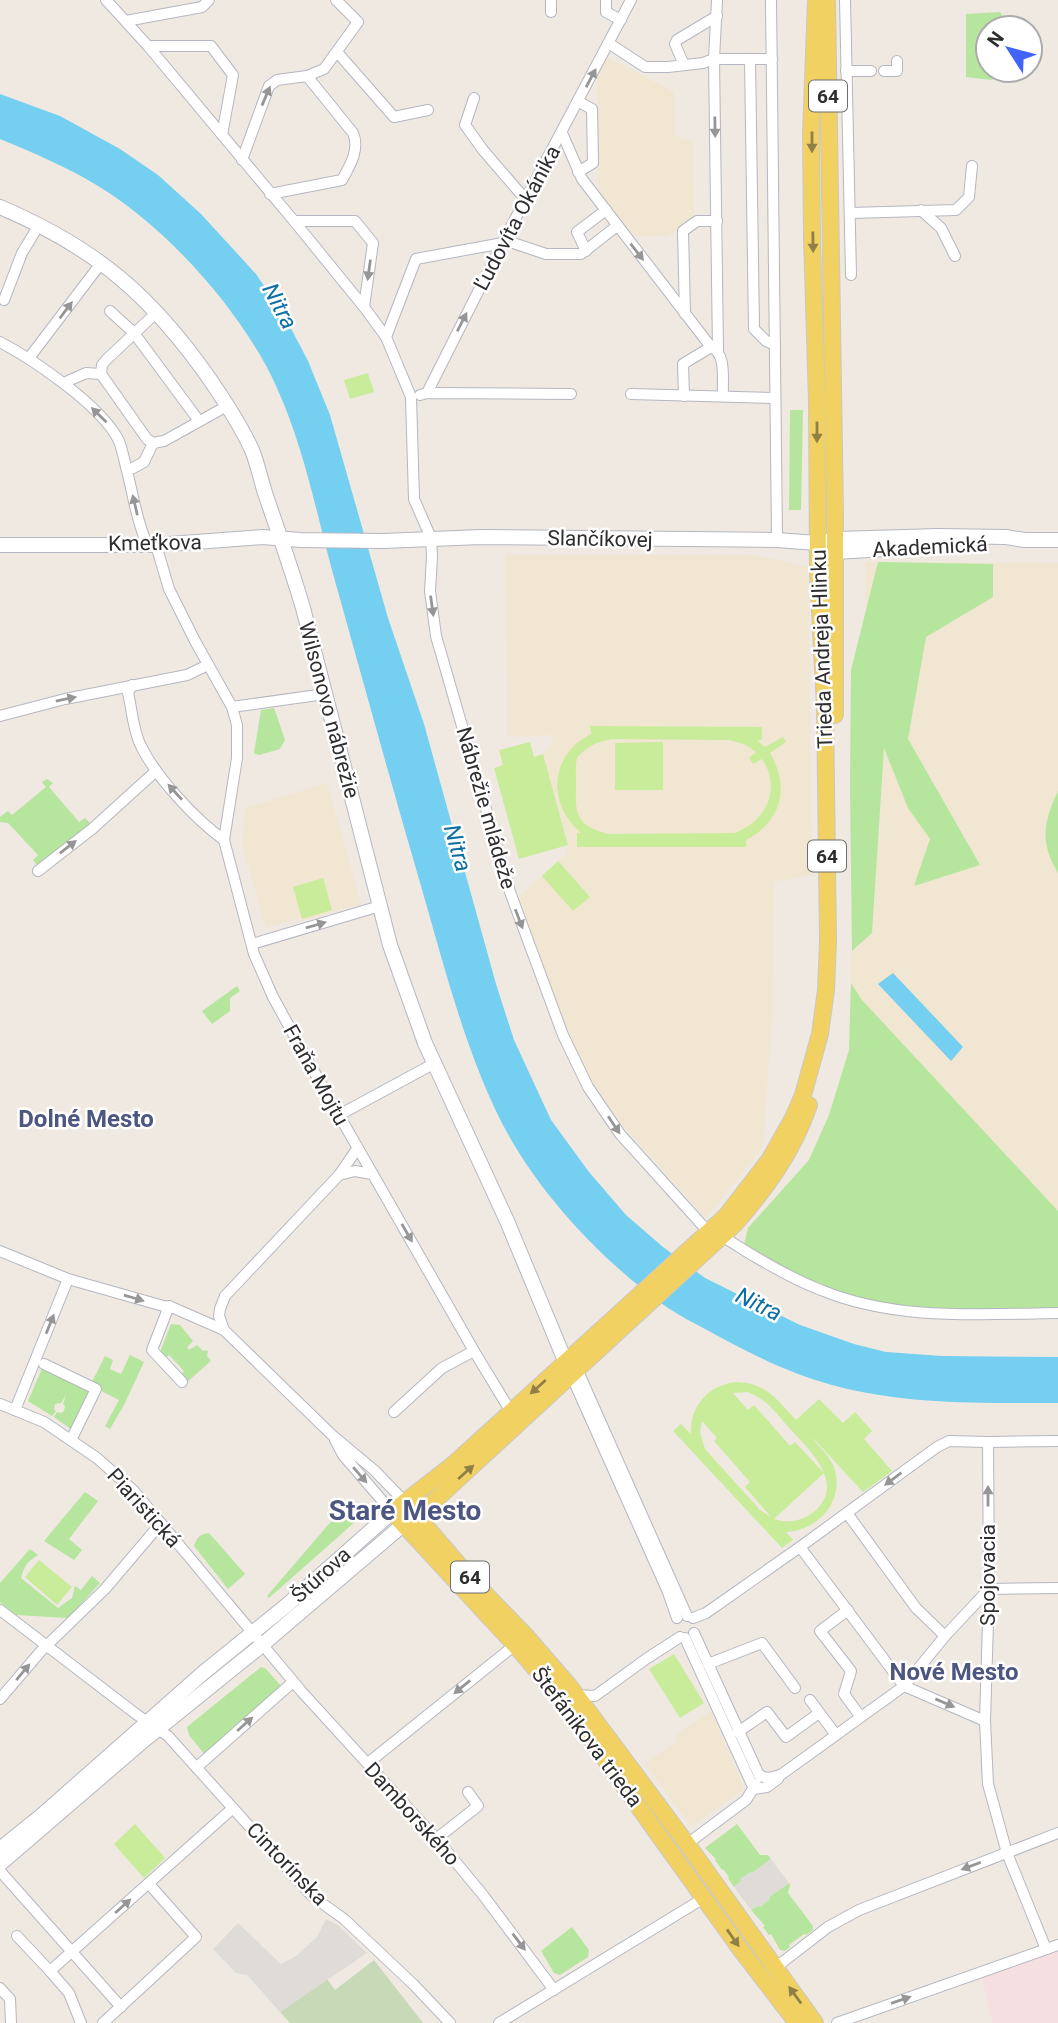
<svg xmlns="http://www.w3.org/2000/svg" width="1058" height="2023" viewBox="0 0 1058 2023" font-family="Roboto,sans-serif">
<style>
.education{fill:#f0e6d1}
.medical{fill:#f5dfe0}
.green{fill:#b6e59e}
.cemetery{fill:#c8d9b8}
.pitch{fill:#c9ec9a;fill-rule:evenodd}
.plaza{fill:#dfdcd8}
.water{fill:#75cff0}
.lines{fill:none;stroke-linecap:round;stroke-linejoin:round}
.street-casing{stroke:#b4b7c1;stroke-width:12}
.secondary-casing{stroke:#b4b7c1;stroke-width:16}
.primary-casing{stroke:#c9c9c9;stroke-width:18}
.street{stroke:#fff;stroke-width:10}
.secondary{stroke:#fff;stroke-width:14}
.primary{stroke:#f2d163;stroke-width:16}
.oneway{fill:#969696}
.oneway2{fill:#908048}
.labels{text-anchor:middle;stroke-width:5;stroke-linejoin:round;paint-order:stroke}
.shield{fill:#fff;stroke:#6d6d6d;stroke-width:2}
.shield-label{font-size:19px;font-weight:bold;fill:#2e2e2e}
.street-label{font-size:21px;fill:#2e2e2e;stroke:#fff}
.water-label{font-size:23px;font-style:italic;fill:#0d6fa3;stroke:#fff}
.quarter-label{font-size:24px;font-weight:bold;fill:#4d5680;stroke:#fff}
.district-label{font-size:28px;font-weight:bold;fill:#4d5680;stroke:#fff}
</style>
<rect width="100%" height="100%" fill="#efe9e1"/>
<g class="education">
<path d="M606 57 674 92 675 136 693 142 694 221 667 236H630L599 197 597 73Z"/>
<path d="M505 555H754L808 567 812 875 774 882 772 1017 763 1147 706 1218 620 1122 593 1085 571 1038 516 900 567 853 568 845 543 754 550 748 553 741 552 735 507 737Z"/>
<path d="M865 562 1058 563V1309L748 1228 809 1160 829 1115 849 1050 851 953 872 933Z"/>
<path d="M327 783 361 904 302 921 301 918 266 928 242 844 246 808Z"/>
<path d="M711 1711 744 1789 692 1826 690 1825 645 1763 678 1741 676 1736 680 1732Z"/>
</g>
<path class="medical" d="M1058 1951V2023H993L982 1978Z"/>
<g class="green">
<path d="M1000 12 1008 25V28H988V70H999L998 76 991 80 966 77V14Z"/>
<path d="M790 410H803L801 510H789Z"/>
<path d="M878 562 993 564V597L926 637 908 739 980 865 914 886 930 839 908 808 884 748 872 933 852 951 850 786 851 670Z"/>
<path d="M274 708 285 740 280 749 259 755 254 753 261 710Z"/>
<path d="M47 779 53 783 49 787 79 822 85 818 90 823 41 865H37L33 860 38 855 8 823 0 822V817L8 811 12 815 46 787 42 782Z"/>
<path d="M1058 791V873C1040 843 1043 822 1058 791Z"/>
<path d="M851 983 862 1000 1058 1211V1307L1056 1309C991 1310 926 1314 862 1299 820 1290 781 1267 744 1245L748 1228 809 1160 829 1115 849 1050Z"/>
<path d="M237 986 240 991 230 998V1011L212 1024 202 1011Z"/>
<path d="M171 1324 180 1325 193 1341 187 1347 189 1350 197 1345 203 1351 205 1350 208 1351 207 1356 211 1361 186 1383 180 1376 184 1371 169 1355 165 1358 160 1352Z"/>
<path d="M130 1355 144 1362 125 1403 110 1429 105 1426 119 1400 97 1389 75 1432 54 1417 57 1412 61 1413 64 1411 65 1406 63 1404 66 1395 61 1403 55 1404 54 1409 56 1411 52 1416 28 1401 44 1364 90 1386 105 1356 113 1360 110 1369 121 1374Z"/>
<path d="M85 1492 98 1501 69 1539 82 1550 74 1560 44 1541Z"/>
<path d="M345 1509 356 1521 269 1598 267 1596 328 1525Z"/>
<path d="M209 1533 245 1574 228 1589 194 1546C197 1538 199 1534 209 1533Z"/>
<path d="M30 1549 38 1555C28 1561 24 1566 21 1578L58 1608 72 1598 75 1586 81 1590 92 1576 100 1583 68 1618 16 1615 0 1602V1583Z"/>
<path d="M261 1667 265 1668 282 1687 205 1755 189 1735 187 1727Z"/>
<path d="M737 1824 760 1855H768L771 1859 734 1887 728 1878 729 1877 723 1869 722 1870 715 1860 716 1859 705 1848Z"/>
<path d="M789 1883 790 1885 788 1893 813 1926V1930L806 1935 804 1934 789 1945 790 1947 785 1951 780 1950 771 1934 769 1935 763 1927 765 1926 751 1910 759 1905 760 1907 770 1899 769 1897Z"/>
<path d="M572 1927 589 1950 588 1957 560 1975 554 1973 541 1951Z"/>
</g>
<path class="cemetery" d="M374 1960 423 2023H290L280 2012 327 1979 335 1990Z"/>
<g class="pitch">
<path d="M368 373 374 392 350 399 344 380Z"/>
<path d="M590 726 762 727V740H757L765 747 783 737 786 742 770 753C790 787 782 821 746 840V847H577V833H581C547 804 549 755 591 734ZM613 739 730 740 746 745 756 752 749 758 753 764 762 759C782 788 766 823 734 833L609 834C577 826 575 816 576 786 576 776 575 767 577 758 587 746 598 741 613 739Z"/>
<path d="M530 742 534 757 543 754 568 845 519 859 494 768 503 765 499 750Z"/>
<path d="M663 742V790H615V743Z"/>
<path d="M558 861 590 897 573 911 542 876Z"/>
<path d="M323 878 332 910 302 919 293 887Z"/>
<path d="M734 1382C766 1382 776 1399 796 1420L819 1399 843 1423 855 1412 872 1431 864 1439 892 1471 863 1492 811 1436C818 1446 829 1455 834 1467 845 1501 819 1530 786 1532L793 1540 782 1548 673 1431 681 1424 691 1434C690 1406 707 1387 734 1382ZM748 1392C766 1399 777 1414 789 1428 810 1450 849 1486 811 1514 799 1522 787 1523 774 1519L824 1473 795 1442 790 1446 754 1405 748 1410 733 1393ZM702 1421 717 1438 714 1441 750 1482 745 1487 771 1517 760 1510 705 1449 700 1432Z"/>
<path d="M39 1560 72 1587 57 1605 25 1577Z"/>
<path d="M674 1654 704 1703 680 1718 649 1669Z"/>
<path d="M135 1824 165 1858 144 1878 114 1844Z"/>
</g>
<g class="plaza">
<path d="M771 1859 789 1883 769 1897 770 1899 760 1907 758 1905 751 1910 734 1887 741 1881 740 1879 750 1872 752 1873Z"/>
<path d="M326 1919 339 1926 367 1953 280 2012 247 1975 236 1973 213 1949 238 1923 281 1964 296 1956 317 1937Z"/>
</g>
<g class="water">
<path d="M0 94 60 116 120 149 158 175 201 214 256 274 285 317 308 361 330 415 388 618 424 724 496 984 514 1040 551 1120 589 1172 626 1215 663 1247 705 1278 800 1325 854 1344 886 1352 942 1356 1058 1357V1403C982 1403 905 1405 832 1385 787 1373 747 1352 707 1330 694 1323 680 1316 668 1308 599 1259 532 1187 496 1111 462 1039 443 962 421 886 392 787 365 688 337 588 318 522 306 452 277 388 244 314 168 228 98 186 67 167 34 153 0 139Z"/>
<path d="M893 973 963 1047 951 1061 878 984Z"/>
</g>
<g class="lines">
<g class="street-casing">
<g id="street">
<path d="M106 0 148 46 294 221 364 307 386 337 411 397 414 499 431 538 432 557 430 591 436 636 510 892 563 1035 588 1087 620 1134 703 1226 711 1231"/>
<path d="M551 0V12"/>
<path d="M606 0V12L621 20"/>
<path d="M717 0 714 59 718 351"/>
<path d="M771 0 777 540"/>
<path d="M845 0 851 275"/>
<path d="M126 21 202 7 209 0"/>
<path d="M610 44 645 67H668L703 63 714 59H772"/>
<path d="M148 46H211L233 75 222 135"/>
<path d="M337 52 394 117 428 110"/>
<path d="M750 59 754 329 766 341 775 345"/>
<path d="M684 65 675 44 677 40 717 16"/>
<path d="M846 71H871"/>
<path d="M884 71H897V61"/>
<path d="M307 76 324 69 358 22 336 0"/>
<path d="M474 98 465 125 483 150 526 200"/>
<path d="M562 133 582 179 711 347"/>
<path d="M242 160 269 86 277 80 307 76 353 133C360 149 350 166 342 180L270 194"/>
<path d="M578 172 593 163 592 109 579 102"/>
<path d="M921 210 941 228 955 256"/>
<path d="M850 213 956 210 969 197 972 166"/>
<path d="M294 221H355L373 243 364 307"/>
<path d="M504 240 546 254H581L617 226"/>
<path d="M586 251 577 232 606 210"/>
<path d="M4 300 22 253 39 225"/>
<path d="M110 311 134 333 199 421"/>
<path d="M157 312 107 359 102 365 101 374 147 439 153 443 164 441 227 406"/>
<path d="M685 314 683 231 697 221H717"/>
<path d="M386 337 416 259 503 243"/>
<path d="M0 342C34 360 102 406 119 441 122 449 124 458 126 467 133 493 136 520 147 544"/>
<path d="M29 358 102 262"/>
<path d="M68 381 86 373 101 374"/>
<path d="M427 393 504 240 631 0"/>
<path d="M631 394 775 398"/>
<path d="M420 395 427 393 571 394"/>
<path d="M684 396 683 364 711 347C727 354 722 380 723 396"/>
<path d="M133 468 144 462 153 443"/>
<path d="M156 545 169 589 195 641 232 707 237 725V758L224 840 254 954 273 997 308 1061 474 1351 511 1412"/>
<path d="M132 685 128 693C132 709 133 731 141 746 156 777 195 819 224 840"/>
<path d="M232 707 325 694"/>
<path d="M0 716 65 699 187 675 208 665"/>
<path d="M38 871 92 829 156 771"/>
<path d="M252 944 380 906"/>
<path d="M339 1115 435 1063"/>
<path d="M357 1149 339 1175 225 1296 220 1309 219 1316 224 1330 332 1435 374 1470 405 1502"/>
<path d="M339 1175 355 1171 372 1174"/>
<path d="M722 1237C733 1242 743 1250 754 1256 776 1269 797 1281 821 1290 896 1321 978 1314 1058 1313"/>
<path d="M0 1251 68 1279 167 1307 169 1306 224 1330"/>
<path d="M169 1306 152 1350 182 1382"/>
<path d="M44 1364 96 1389 71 1440"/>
<path d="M577 1369 687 1616"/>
<path d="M571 1375 668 1592 677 1618"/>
<path d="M0 1404 44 1422 97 1458 134 1491 302 1692 440 1843 483 1895 554 1990"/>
<path d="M15 1410 68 1279"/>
<path d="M394 1412 442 1368 474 1351"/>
<path d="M335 1440 343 1455 392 1512"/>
<path d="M988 1442 989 1589 985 1721 988 1784 1007 1853 1046 1949"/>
<path d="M847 1513 916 1608 945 1636"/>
<path d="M800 1547 904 1686 985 1721"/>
<path d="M989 1589 1058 1588"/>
<path d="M0 1610 136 1714 168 1736 312 1896 344 1919 413 1984 450 2023"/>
<path d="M848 1610 820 1631 851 1671 844 1694 860 1716"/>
<path d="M693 1618 706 1613 800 1547 937 1447 949 1441 988 1442 1058 1441"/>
<path d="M694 1633 759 1775"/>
<path d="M685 1638 754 1789 767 1787 778 1779"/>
<path d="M708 1664 762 1643 795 1688"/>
<path d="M577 1695 595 1696 646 1659 680 1637"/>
<path d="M0 1699 41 1651 105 1589 161 1523"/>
<path d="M810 1700 836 1735"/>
<path d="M738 1732 767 1712 786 1737 819 1713"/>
<path d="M368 1763 515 1645"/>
<path d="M197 1767 293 1682"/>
<path d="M759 1775C767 1780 774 1777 782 1774L904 1686 945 1636 989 1589"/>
<path d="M436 1839 478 1806 468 1792"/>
<path d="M687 1844 746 1800 756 1784"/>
<path d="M0 1871 121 2007"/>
<path d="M17 1936 50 1971 233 1808"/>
<path d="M775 1968 828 1927 859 1910 1058 1833"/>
<path d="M50 1971 69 1993 81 2023"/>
<path d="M0 1988 10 1999 11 2023"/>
<path d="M103 2023 196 1937 149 1884"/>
<path d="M499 2023 704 1898"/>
<path d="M837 2023 1058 1945"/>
</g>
</g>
<g class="secondary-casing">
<g id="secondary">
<path d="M0 207C96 248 152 296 211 381 226 403 241 426 252 450 258 465 261 481 266 496 279 534 292 570 303 608L390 945 425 1043 507 1221 566 1363"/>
<path d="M0 545H156L263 537 300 540 383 541 481 537 777 540 817 543 836 539 938 536 1006 537 1024 540H1058"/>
<path d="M825 546 836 552 950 545"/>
<path d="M0 1849 41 1816 203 1673 287 1605 392 1512"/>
<path d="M0 1864 143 1741 262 1645 404 1524"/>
</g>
</g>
<g class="primary-casing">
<g id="primary">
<path d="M827 0 835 514V715"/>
<path d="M409 1507 472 1580 526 1636 571 1688 687 1844 815 2023"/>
<path d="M404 1524 431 1504 736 1223C767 1187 794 1150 809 1105"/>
<path d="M797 2023 741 1950 615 1774 574 1714 515 1645 392 1512 456 1462 726 1216 770 1159 793 1118 803 1095 820 1034 826 990 828 941 825 706 818 574 817 401 812 239 811 133 816 0"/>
</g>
</g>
<use href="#street" class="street"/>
<use href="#secondary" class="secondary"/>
<use href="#primary" class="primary"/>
</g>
<defs><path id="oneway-solid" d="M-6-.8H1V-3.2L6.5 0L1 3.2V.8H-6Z" transform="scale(1.75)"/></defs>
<g class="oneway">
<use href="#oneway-solid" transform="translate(591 78) rotate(-62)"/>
<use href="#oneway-solid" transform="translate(266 96) rotate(-67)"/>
<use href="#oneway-solid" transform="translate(715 127) rotate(89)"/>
<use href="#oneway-solid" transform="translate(637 252) rotate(52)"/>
<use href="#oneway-solid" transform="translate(369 270) rotate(98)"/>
<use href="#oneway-solid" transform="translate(66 310) rotate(-53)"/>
<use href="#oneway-solid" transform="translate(462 322) rotate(-63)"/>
<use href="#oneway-solid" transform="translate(99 415) rotate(-136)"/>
<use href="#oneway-solid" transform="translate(135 505) rotate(-103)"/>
<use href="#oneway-solid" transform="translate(432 606) rotate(82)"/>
<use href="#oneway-solid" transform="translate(66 699) rotate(-12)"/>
<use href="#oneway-solid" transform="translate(175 792) rotate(-132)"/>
<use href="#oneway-solid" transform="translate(68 847) rotate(-38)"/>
<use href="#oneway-solid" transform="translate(519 919) rotate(69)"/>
<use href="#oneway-solid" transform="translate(316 925) rotate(-16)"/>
<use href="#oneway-solid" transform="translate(614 1125) rotate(56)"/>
<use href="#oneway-solid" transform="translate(407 1233) rotate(60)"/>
<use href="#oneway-solid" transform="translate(134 1298) rotate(16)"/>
<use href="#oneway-solid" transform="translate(50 1324) rotate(-68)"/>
<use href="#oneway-solid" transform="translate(360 1475) rotate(49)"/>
<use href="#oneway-solid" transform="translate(893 1479) rotate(143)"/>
<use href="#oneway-solid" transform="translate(988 1496) rotate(-90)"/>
<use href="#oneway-solid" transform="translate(23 1672) rotate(-50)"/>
<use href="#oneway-solid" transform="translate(462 1687) rotate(141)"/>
<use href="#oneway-solid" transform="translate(945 1703) rotate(23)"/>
<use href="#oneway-solid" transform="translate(245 1724) rotate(-42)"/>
<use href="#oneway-solid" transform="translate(971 1866) rotate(159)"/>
<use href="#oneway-solid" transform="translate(123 1906) rotate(-42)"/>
<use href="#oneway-solid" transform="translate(519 1942) rotate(53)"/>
<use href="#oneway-solid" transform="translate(901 2000) rotate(-19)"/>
</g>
<g class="oneway2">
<use href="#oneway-solid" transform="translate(812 142) rotate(90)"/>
<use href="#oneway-solid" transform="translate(813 242) rotate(89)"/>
<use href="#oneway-solid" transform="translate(817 432) rotate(90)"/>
<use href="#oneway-solid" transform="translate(538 1387) rotate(138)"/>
<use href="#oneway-solid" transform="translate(466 1472) rotate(-42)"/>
<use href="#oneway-solid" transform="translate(733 1938) rotate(55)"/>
<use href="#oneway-solid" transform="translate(795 1995) rotate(-126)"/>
</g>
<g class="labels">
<g class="shield">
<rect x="809" y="80.5" width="38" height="31" rx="5"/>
<rect x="808" y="840.5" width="38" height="31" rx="5"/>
<rect x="451" y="1561.5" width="38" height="31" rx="5"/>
</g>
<g class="shield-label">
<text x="828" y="103">64</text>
<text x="827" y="863">64</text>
<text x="470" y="1584">64</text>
</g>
<g class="street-label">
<text transform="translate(517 218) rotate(-62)" y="7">Ľudovíta Okánika</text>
<text transform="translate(600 539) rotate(1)" y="7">Slančíkovej</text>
<text transform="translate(155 543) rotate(-1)" y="7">Kmeťkova</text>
<text transform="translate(930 547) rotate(-3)" y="7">Akademická</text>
<text transform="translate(822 649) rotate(-92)" y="7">Trieda Andreja Hlinku</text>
<text transform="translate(329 710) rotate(75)" y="7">Wilsonovo nábrežie</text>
<text transform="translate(486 808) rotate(74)" y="7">Nábrežie mládeže</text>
<text transform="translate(316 1075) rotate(61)" y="7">Fraňa Mojtu</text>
<text transform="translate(144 1508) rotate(48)" y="7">Piaristická</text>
<text transform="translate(321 1575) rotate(-42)" y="7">Štúrova</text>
<text transform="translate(988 1575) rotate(-90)" y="7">Spojovacia</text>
<text transform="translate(587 1737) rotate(53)" y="7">Štefánikova trieda</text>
<text transform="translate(412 1814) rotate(48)" y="7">Damborského</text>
<text transform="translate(287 1864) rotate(46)" y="7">Cintorínska</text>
</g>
<g class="water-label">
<text transform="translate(280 306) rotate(62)" y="8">Nitra</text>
<text transform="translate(458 848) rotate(74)" y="8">Nitra</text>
<text transform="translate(759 1304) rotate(26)" y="8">Nitra</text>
</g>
<g class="quarter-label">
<text x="86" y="1127">Dolné Mesto</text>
<text x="954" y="1680">Nové Mesto</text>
</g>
<g class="district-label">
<text x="405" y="1520">Staré Mesto</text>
</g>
</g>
<g transform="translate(1009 49) rotate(306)"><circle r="33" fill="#ffffff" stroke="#ababab" stroke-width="2"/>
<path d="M0-5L12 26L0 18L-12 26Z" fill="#4264fb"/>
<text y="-10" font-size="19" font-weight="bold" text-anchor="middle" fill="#2e2e2e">N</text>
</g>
</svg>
